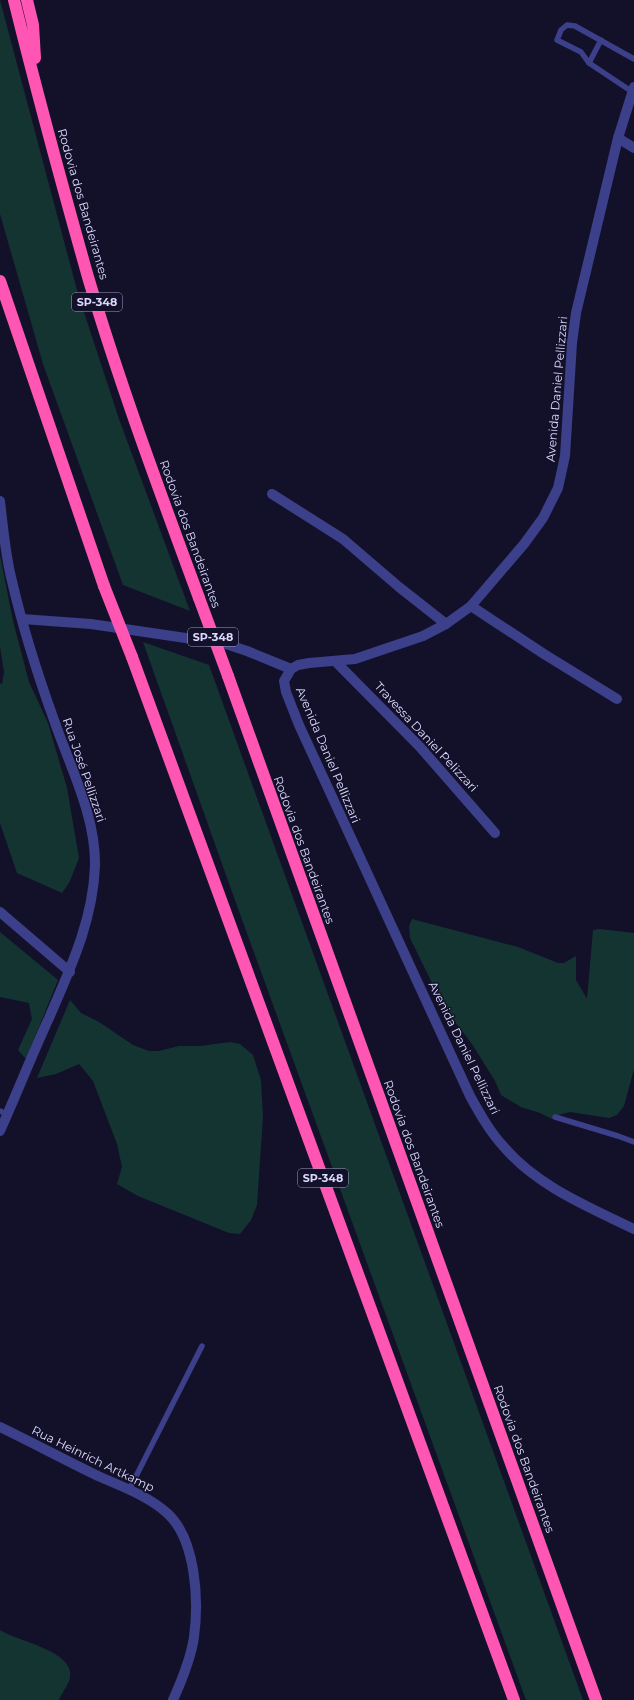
<svg xmlns="http://www.w3.org/2000/svg" width="634" height="1700" viewBox="0 0 634 1700" font-family="Montserrat,sans-serif">
<style>
.green{fill:#143431}
.lines{fill:none;stroke-linecap:round;stroke-linejoin:round}
.service{stroke:#3c3f89;stroke-width:5.5}
.minor{stroke:#3c3f89;stroke-width:10}
.tertiary{stroke:#3c3f89;stroke-width:10}
.motorway{stroke:#fe56b2;stroke-width:12}
.motorway-bridge{stroke:#fe56b2;stroke-width:12}
.labels{text-anchor:middle;stroke-width:3;stroke-linejoin:round;paint-order:stroke}
.shield{fill:#13112a;stroke:#a09ebf;stroke-width:1}
.shield-label{font-size:11px;font-weight:bold;fill:#dcdaff}
.street-label{font-size:12px;fill:#dcdaff;stroke:#13112a}
</style>
<rect width="100%" height="100%" fill="#13112a"/>
<g class="green">
<path d="M0 0 78 294 119 419 190 611 123 585 43 364 0 214Z"/>
<path d="M0 555 13 621 29 682 48 723 67 788 79 858 69 883 62 893 17 873 0 823V683L2 684 4 672 0 647Z"/>
<path d="M143 642 209 665 583 1700H526L236 903Z"/>
<path d="M412 919 518 947 558 963H564L576 956V980L587 999 593 930 600 929 634 933V1069L624 1106 617 1115 609 1118 570 1112 555 1116 552 1119 540 1113 521 1107 501 1095 495 1081 472 1044 436 997 434 987 410 938 409 926Z"/>
<path d="M0 932 58 980 26 1059 18 1050 32 1019 29 1003 0 997Z"/>
<path d="M70 1000 81 1013 99 1022 133 1045 149 1051H159L179 1046H200L230 1042 240 1044 253 1055 261 1080 263 1117 257 1205 251 1220 240 1234 229 1233 138 1196 117 1184 122 1167 117 1144 93 1081 79 1064 56 1074 37 1078Z"/>
<path d="M0 1630C16 1641 76 1651 70 1678 68 1685 62 1693 59 1700H0Z"/>
</g>
<g class="lines">
<g class="service">
<path d="M589 63 601 40"/>
<path d="M634 93 589 63 581 52 557 40 561 30 567 25 575 26 634 59"/>
<path d="M0 1111 7 1114"/>
<path d="M555 1117 618 1136 634 1142"/>
<path d="M129 1490 202 1346"/>
</g>
<g class="minor">
<path d="M618 138 634 148"/>
<path d="M272 494 343 539 399 587 446 624"/>
<path d="M0 501C3 526 5 552 11 577 22 625 37 673 54 720 70 767 96 816 95 866 93 921 70 969 49 1018 32 1055 17 1093 0 1131"/>
<path d="M471 606 544 654 617 699"/>
<path d="M22 619 91 624 226 644 247 651 291 669"/>
<path d="M335 661 420 747 495 833"/>
<path d="M0 912 70 972"/>
<path d="M0 1427C33 1443 65 1460 98 1476 121 1486 148 1496 167 1513 196 1539 199 1600 194 1637 191 1658 182 1680 173 1700"/>
</g>
<path class="tertiary" d="M634 87 618 138 576 313 572 343 565 456 558 488 543 518 524 544 471 606 446 624 423 636 355 659 309 663 298 665 291 669 284 681 286 692 299 725 470 1096C480 1114 490 1132 504 1147 537 1186 589 1207 634 1229"/>
<g class="motorway">
<path d="M14 0C37 93 62 185 88 277 120 385 160 492 199 598"/>
<path d="M27 0 33 25 35 58"/>
<path d="M0 281 104 586"/>
<path d="M132 657 514 1700"/>
<path d="M228 676 596 1700"/>
</g>
<g class="motorway-bridge">
<path d="M104 586 132 657"/>
<path d="M199 598 228 676"/>
</g>
</g>
<g class="labels">
<g class="shield">
<rect x="72" y="293" width="50" height="18" rx="3"/>
<rect x="188" y="628" width="50" height="18" rx="3"/>
<rect x="298" y="1169" width="50" height="18" rx="3"/>
</g>
<g class="shield-label">
<text x="97" y="306">SP-348</text>
<text x="213" y="641">SP-348</text>
<text x="323" y="1182">SP-348</text>
</g>
<g class="street-label">
<text transform="translate(83 204) rotate(74)" y="4">Rodovia dos Bandeirantes</text>
<text transform="translate(557 389) rotate(-85)" y="4">Avenida Daniel Pellizzari</text>
<text transform="translate(190 534) rotate(70)" y="4">Rodovia dos Bandeirantes</text>
<text transform="translate(426 737) rotate(47)" y="4">Travessa Daniel Pelizzari</text>
<text transform="translate(328 755) rotate(67)" y="4">Avenida Daniel Pellizzari</text>
<text transform="translate(84 770) rotate(71)" y="4">Rua José Pellizzari</text>
<text transform="translate(304 850) rotate(70)" y="4">Rodovia dos Bandeirantes</text>
<text transform="translate(464 1048) rotate(64)" y="4">Avenida Daniel Pellizzari</text>
<text transform="translate(414 1154) rotate(70)" y="4">Rodovia dos Bandeirantes</text>
<text transform="translate(93 1459) rotate(26)" y="4">Rua Heinrich Artkamp</text>
<text transform="translate(524 1459) rotate(70)" y="4">Rodovia dos Bandeirantes</text>
</g>
</g>
</svg>
